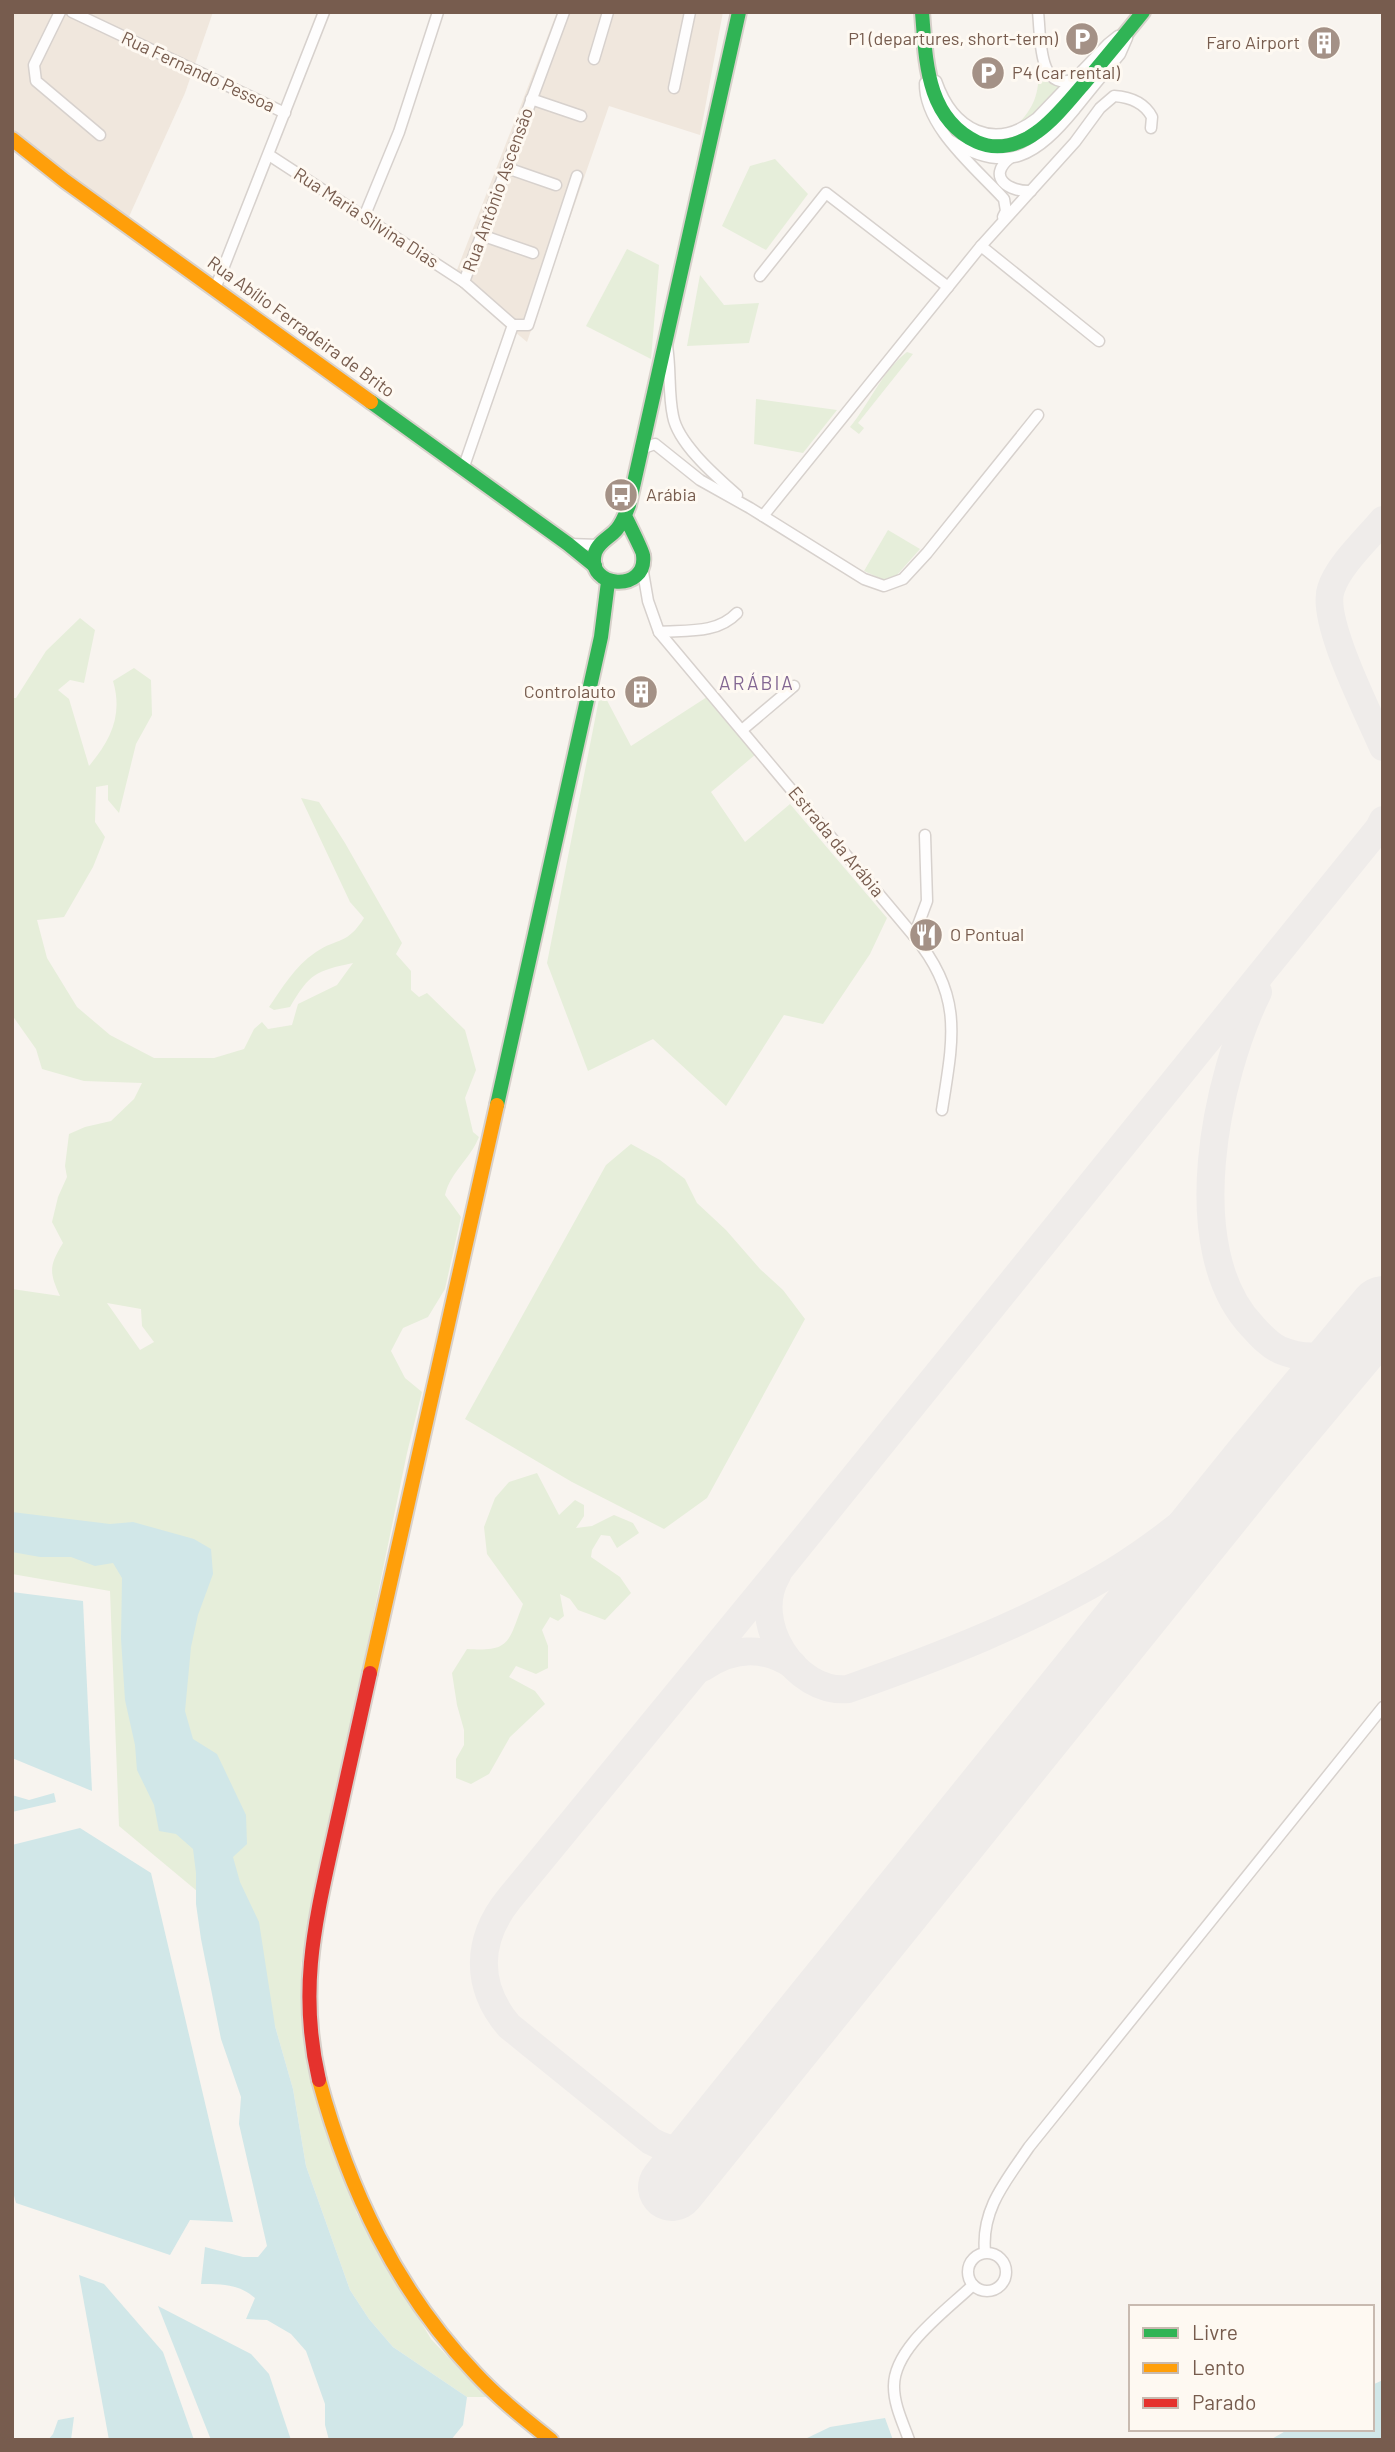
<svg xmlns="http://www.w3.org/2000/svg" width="1395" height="2452" viewBox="0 0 1395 2452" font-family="Barlow,sans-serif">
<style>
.residential{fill:#f0e7dd}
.green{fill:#e6eeda;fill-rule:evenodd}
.water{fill:#d1e7e8}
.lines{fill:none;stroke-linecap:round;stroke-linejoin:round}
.taxiway{stroke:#efecea;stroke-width:28}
.runway{stroke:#efecea;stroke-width:68}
.street-casing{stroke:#d7d1cd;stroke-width:13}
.fast-casing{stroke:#d8d1cb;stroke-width:18}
.slow-casing{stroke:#d8d1cb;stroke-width:18}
.jam-casing{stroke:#d8d1cb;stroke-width:18}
.street{stroke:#fefdfd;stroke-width:10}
.fast{stroke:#30b455;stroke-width:14}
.slow{stroke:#ff9f0a;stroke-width:14}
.jam{stroke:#e5322d;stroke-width:14}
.labels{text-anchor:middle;stroke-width:6;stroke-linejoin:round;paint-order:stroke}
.poi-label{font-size:18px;fill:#775c4e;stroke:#fef9f2;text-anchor:end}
.street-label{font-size:18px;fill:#775c4e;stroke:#fef9f2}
.neighbourhood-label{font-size:19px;letter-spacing:2px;fill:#826692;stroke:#fef9f2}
</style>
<rect width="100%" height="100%" fill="#f8f4ef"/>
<g class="residential">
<path d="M12 12H213L185 93 127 221 12 132Z"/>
<path d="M557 12H723L700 135 609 106 527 342 453 280Z"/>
</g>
<g class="green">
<path d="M1038 70 1044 80 1059 87 1030 117 1017 125C1033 109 1040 93 1038 70Z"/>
<path d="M775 159 808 194 766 250 722 226 750 166Z"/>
<path d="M627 249 659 265 651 359 586 326Z"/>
<path d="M700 275 724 305 759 303 749 343 687 346Z"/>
<path d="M907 352 913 354 858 423 864 428 859 434 850 427C870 403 882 371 907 352Z"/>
<path d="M756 399 837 410 803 453 754 444Z"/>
<path d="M888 530 920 549 896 576 884 580 864 571Z"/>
<path d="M80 618 95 630 84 683 70 680 58 690 69 699 89 766C111 740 123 715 113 681L134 668 151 680 152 715 136 744 119 813 108 800V785L96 787 95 822 105 837 93 867 64 917 37 920 47 958 77 1007 110 1035 154 1058H214L244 1049 254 1029 262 1022 268 1029 292 1025 298 1004 337 985 353 963C316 971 310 973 290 1007L274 1010 269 1007C283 987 294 967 316 952 339 937 347 945 364 918L350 902 301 798 319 802 345 843 402 943 396 954 411 971V990L419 997 427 993 465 1030 476 1070 465 1098 473 1132 479 1137C469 1161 451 1171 445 1195L461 1217 445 1289 428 1317 403 1328 391 1351 405 1378 422 1392 407 1453 301 1965 308 2068 357 2214 431 2339 486 2397H467L393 2347 369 2319 350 2290 306 2166 293 2089 275 2026 203 1896 119 1826 110 1591 12 1574V1289L60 1296C49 1272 49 1266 63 1243L52 1222 58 1197 67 1177 65 1166 69 1134 85 1127 111 1121 134 1099 142 1083 84 1081 42 1069 36 1049 12 1015V698H16L46 651ZM107 1303 141 1309 142 1326 154 1342 140 1350Z"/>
<path d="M601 689 631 746 707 697 756 754 711 792 745 842 790 804 887 918 870 954 823 1024 784 1015 726 1106 653 1039 588 1071 547 963Z"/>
<path d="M631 1144 660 1160 685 1179 697 1203 726 1230 760 1269 783 1290 805 1319 707 1498 664 1529 572 1482 465 1419 606 1165Z"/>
<path d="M537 1473 559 1515 575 1500 584 1505V1516L576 1528 592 1526 614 1515 633 1523 639 1533 617 1548 610 1536 601 1535 592 1550 591 1557 620 1577 631 1593 605 1620 578 1610 570 1599 560 1594 564 1616 558 1621 550 1617 542 1630 548 1646V1668L536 1674 516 1666 509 1677 535 1691 545 1704 510 1737 489 1774 471 1784 456 1778V1759L464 1745V1730L457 1705 452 1673 467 1649C511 1652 508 1642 523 1604L487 1554 484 1527 495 1498 509 1482Z"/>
</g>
<g class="water">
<path d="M12 1512 110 1524 133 1522 194 1539 211 1549 213 1574 198 1615 191 1647 185 1711 193 1739 217 1754 246 1815 247 1844 233 1857 240 1882 259 1922 275 2026 293 2089 306 2166 350 2290 369 2319 393 2347 467 2397 463 2425 451 2440H329L325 2425V2404L306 2351 291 2334 267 2320 246 2319 255 2298C239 2284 222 2284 201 2284L205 2247 243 2257H258L267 2246 239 2124 241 2097 221 2039 201 1939 196 1904V1873L193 1849 176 1834 159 1831 154 1805 137 1770 135 1745 125 1700 121 1639 122 1578 113 1563 95 1566 71 1557H40L12 1552Z"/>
<path d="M12 1592 83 1601 92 1791 12 1758Z"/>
<path d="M54 1793 56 1802 12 1812V1795L29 1800Z"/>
<path d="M80 1828 151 1873 233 2222 190 2220 170 2255 16 2203 12 2188V1845Z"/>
<path d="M79 2275 104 2284 163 2352 194 2440H109Z"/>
<path d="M158 2306 251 2354 269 2374 291 2440H211Z"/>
<path d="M1383 2380V2440H1270L1289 2429H1372V2385Z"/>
<path d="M74 2417 71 2440H48L53 2434 58 2420Z"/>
<path d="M885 2418 893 2440H803L830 2427Z"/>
</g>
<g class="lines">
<g class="taxiway">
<path d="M1383 520C1367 539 1338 566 1331 589 1320 620 1369 714 1383 747"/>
<path d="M1258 992C1216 1077 1179 1249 1252 1326 1260 1335 1269 1345 1280 1350 1309 1362 1335 1358 1359 1339"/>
<path d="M777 1575C749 1622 795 1694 848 1689 939 1657 1030 1622 1113 1572 1165 1540 1211 1500 1257 1461"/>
<path d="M702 1668C731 1648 763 1645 793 1665"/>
<path d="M710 2140C690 2155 671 2152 651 2141L509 2026C475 1986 476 1940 509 1899L784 1564 1379 828 1383 820"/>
</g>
<path class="runway" d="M672 2187 1257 1461 1383 1310"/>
<g class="street-casing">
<g id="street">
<path d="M60 12 34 65 36 81 100 135"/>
<path d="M72 12 285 113"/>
<path d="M1038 12C1041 36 1037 96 1077 78"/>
<path d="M594 59 608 12"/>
<path d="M936 81C953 130 994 152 1037 118L1108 44 1118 36"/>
<path d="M925 83C924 127 977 169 1004 199L1006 211 1003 217"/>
<path d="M674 88 690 12"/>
<path d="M531 99 581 116"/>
<path d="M951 141C1008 176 1037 155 1075 109 1090 90 1105 72 1120 54L1127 38"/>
<path d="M269 155 464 282"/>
<path d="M1010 158C986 177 1009 192 1031 191"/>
<path d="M507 168 556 185"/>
<path d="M364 217 399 132 438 12"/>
<path d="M481 235 533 253"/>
<path d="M981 246 1075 142 1100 108 1114 96C1130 97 1144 102 1152 117L1151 128"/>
<path d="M760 276 826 193 948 287"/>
<path d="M215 289 324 12"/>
<path d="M513 325H528L577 176"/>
<path d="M667 346C671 370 668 393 673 416 678 444 717 477 737 495"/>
<path d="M641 449 655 444 700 480 750 508 864 579 884 586 903 579 927 553 1038 415"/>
<path d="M463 469 513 325 464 282 564 12"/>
<path d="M763 516 981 246 1099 341"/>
<path d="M568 544 599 545"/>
<path d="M642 566 648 601 659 632 914 936C964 996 953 1039 942 1110"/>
<path d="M659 632C687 630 717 634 737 613"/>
<path d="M742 730 794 686"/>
<path d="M914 936 927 901 925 835"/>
<path d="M985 2252C981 2209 1006 2181 1029 2147L1383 1707"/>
<circle cx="987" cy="2272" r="19"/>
<path d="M909 2440C903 2423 894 2405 894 2387 893 2348 947 2310 973 2285"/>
</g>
</g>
<g class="fast-casing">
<g id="fast">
<path d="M922 12C926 61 926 118 977 142 997 151 1020 145 1037 132 1054 120 1068 102 1082 86 1102 62 1123 37 1143 12"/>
<path d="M371 402 568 544 595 566"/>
<path d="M625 516C628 522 643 552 643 555 648 593 585 589 595 553 598 542 611 537 617 529 623 522 626 513 629 505L739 12"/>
<path d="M497 1105 601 637 608 582"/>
</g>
</g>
<g class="slow-casing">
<g id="slow">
<path d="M12 139 65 181 371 402"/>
<path d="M370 1673 497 1105"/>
<path d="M319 2080C349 2190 396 2290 475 2373 498 2398 525 2419 551 2440"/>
</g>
</g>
<g class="jam-casing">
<path id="jam" d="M319 2080C298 1990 315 1923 334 1836 346 1781 358 1727 370 1673"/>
</g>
<use href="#street" class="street"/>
<use href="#fast" class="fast"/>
<use href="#slow" class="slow"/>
<use href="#jam" class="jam"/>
</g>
<defs>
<g id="parking-disc" transform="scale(1.75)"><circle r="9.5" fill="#a49186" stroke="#fef9f2"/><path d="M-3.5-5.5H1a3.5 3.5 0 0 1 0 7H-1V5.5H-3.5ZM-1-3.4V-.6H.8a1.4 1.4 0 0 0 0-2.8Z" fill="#fff"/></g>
<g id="building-disc" transform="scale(1.75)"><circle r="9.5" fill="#a49186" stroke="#fef9f2"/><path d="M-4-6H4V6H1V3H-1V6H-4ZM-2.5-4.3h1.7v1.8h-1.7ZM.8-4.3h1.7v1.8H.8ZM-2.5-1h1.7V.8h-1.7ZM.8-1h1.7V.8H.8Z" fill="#fff"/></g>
<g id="bus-disc" transform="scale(1.75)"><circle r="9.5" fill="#a49186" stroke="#fef9f2"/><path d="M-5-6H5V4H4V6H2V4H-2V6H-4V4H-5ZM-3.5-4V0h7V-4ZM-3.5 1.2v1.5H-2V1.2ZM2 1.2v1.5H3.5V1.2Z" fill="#fff"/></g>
<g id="restaurant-disc" transform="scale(1.75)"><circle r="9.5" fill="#a49186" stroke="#fef9f2"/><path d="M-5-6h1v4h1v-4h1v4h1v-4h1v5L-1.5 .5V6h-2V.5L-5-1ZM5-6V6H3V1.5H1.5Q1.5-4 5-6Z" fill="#fff"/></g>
</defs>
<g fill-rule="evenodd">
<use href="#parking-disc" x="1082" y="39"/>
<use href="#building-disc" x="1324" y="43"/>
<use href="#parking-disc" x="988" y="73"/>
<use href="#bus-disc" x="621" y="495"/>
<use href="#building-disc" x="641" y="692"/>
<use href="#restaurant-disc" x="926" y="935"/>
</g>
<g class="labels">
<g class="poi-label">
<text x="1058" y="45">P1 (departures, short-term)</text>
<text x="1300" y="49">Faro Airport</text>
<text x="1012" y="79" text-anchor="start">P4 (car rental)</text>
<text x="646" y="501" text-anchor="start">Arábia</text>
<text x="616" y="698">Controlauto</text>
<text x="950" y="941" text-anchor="start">O Pontual</text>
</g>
<g class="street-label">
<text transform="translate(198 72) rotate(25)" y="6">Rua Fernando Pessoa</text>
<text transform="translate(498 190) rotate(-70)" y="6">Rua António Ascensão</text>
<text transform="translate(366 218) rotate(33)" y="6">Rua Maria Silvina Dias</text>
<text transform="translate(301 327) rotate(36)" y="6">Rua Abílio Ferradeira de Brito</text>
<text transform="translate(836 842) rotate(50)" y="6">Estrada da Arábia</text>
</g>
<g class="neighbourhood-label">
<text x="757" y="690">ARÁBIA</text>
</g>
</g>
<rect width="1395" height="2452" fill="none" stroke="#775c4e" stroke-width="28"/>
<rect x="1129" y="2305" width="245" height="126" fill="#fef9f2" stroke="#c8bab0" stroke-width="2"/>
<rect x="1143" y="2328" width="35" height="10" fill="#30b455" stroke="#c8bab0" stroke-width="2"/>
<text x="1192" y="2340" font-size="21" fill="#775c4e">Livre</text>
<rect x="1143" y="2363" width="35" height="10" fill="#ff9f0a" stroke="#c8bab0" stroke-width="2"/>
<text x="1192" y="2375" font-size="21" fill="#775c4e">Lento</text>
<rect x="1143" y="2398" width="35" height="10" fill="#e5322d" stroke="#c8bab0" stroke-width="2"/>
<text x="1192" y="2410" font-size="21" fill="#775c4e">Parado</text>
</svg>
